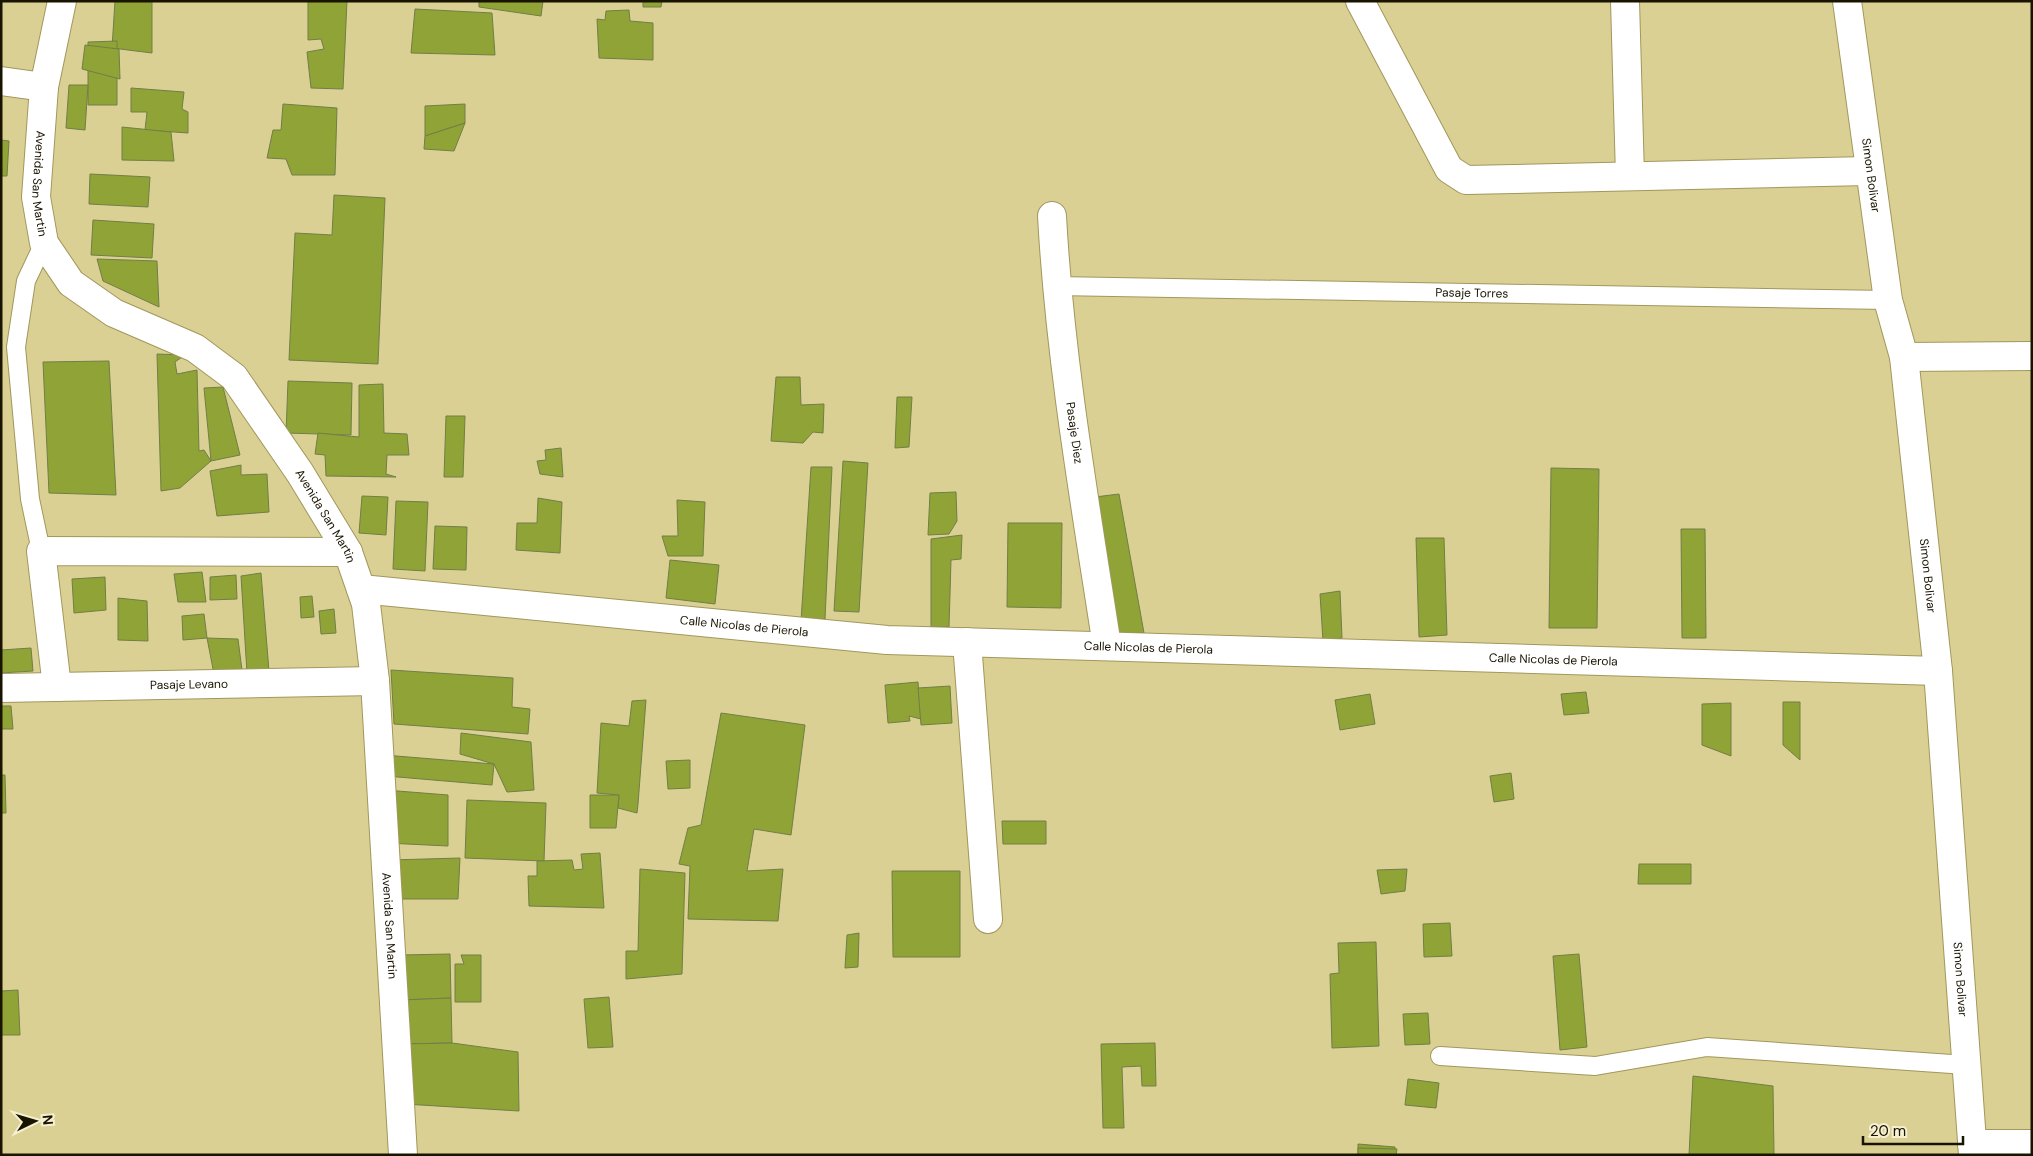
<svg xmlns="http://www.w3.org/2000/svg" width="2033" height="1156" viewBox="0 0 2033 1156" font-family="'DM Sans',sans-serif">
<style>
.building{fill:#8fa337;stroke:#727e47}
.lines{fill:none;stroke-linecap:round;stroke-linejoin:round}
.service-casing{stroke:#a2975c;stroke-width:20}
.minor-casing{stroke:#a2975c;stroke-width:30}
.tertiary-casing{stroke:#a2975c;stroke-width:30}
.service{stroke:#fff;stroke-width:18}
.minor{stroke:#fff;stroke-width:28}
.tertiary{stroke:#fff;stroke-width:28}
.labels{text-anchor:middle;stroke-width:5;stroke-linejoin:round;paint-order:stroke}
.street-label{font-size:12px;fill:#191400;stroke:#f5f0d2}
</style>
<rect width="100%" height="100%" fill="#dbd093"/>
<g class="building">
<path d="M115 1H152V53L112 48Z"/>
<path d="M308 1H347L343 89 311 88 307 52 324 49 321 39 308 40Z"/>
<path d="M479 1H543L541 16 479 7Z"/>
<path d="M643 1H662L661 7H643Z"/>
<path d="M415 9 492 13 495 55 411 53Z"/>
<path d="M629 10 630 21 653 23V60L599 58 597 19 605 20 606 11Z"/>
<path d="M117 41V105H88V42Z"/>
<path d="M85 45 119 49 120 79 82 69Z"/>
<path d="M69 85H88L85 130 66 128Z"/>
<path d="M131 88 184 92 182 109 188 112V133L145 130 147 112H131Z"/>
<path d="M283 104 337 108 335 175H292L286 159 267 158 273 130H281Z"/>
<path d="M465 104V123L425 136V106Z"/>
<path d="M465 123 454 151 424 149 425 136Z"/>
<path d="M122 127 171 132 174 161 122 160Z"/>
<path d="M1 140 9 141 7 176H1Z"/>
<path d="M90 174 150 177 148 207 89 204Z"/>
<path d="M334 195 385 198 378 364 289 360 295 233 332 235Z"/>
<path d="M93 220 154 224 152 258 91 255Z"/>
<path d="M97 259 157 261 159 307 103 281Z"/>
<path d="M157 354 185 355 175 362 177 374 197 370 199 451 204 450 211 461 180 488 161 491Z"/>
<path d="M109 361 116 495 49 493 43 362Z"/>
<path d="M776 377H800L801 405 824 404 823 433 813 432 803 443 771 441Z"/>
<path d="M288 381 352 383 351 435 286 433Z"/>
<path d="M383 384 384 433 407 434 409 455H387L386 474 396 477 326 476 325 455 315 454 318 433 359 437V385Z"/>
<path d="M223 387 240 455 211 461 204 388Z"/>
<path d="M897 397H912L909 447 895 448Z"/>
<path d="M446 416H465L463 477H444Z"/>
<path d="M561 448 563 477 540 474 537 461 546 460 545 450Z"/>
<path d="M843 461 868 463 859 612 834 611Z"/>
<path d="M241 465V475L267 474 269 512 217 516 210 471Z"/>
<path d="M811 467H832L825 619 801 621Z"/>
<path d="M1551 468 1599 469 1597 628H1549Z"/>
<path d="M956 492 957 521 949 534 928 535 930 493Z"/>
<path d="M1119 494 1144 633 1115 634 1087 498Z"/>
<path d="M362 496 388 497 386 535 359 533Z"/>
<path d="M538 498 562 502 560 553 516 550 517 523H537Z"/>
<path d="M677 500 705 502 703 556H668L662 536H678Z"/>
<path d="M396 501 428 502 425 571 393 569Z"/>
<path d="M1008 523H1062L1061 608 1007 607Z"/>
<path d="M435 526 467 527 466 570 433 569Z"/>
<path d="M1681 529H1705L1706 638H1682Z"/>
<path d="M962 535 961 559 951 560 949 627H931V539Z"/>
<path d="M1416 538H1444L1447 635 1419 637Z"/>
<path d="M670 560 719 565 715 604 666 598Z"/>
<path d="M202 572 206 602H178L174 574Z"/>
<path d="M261 573 269 671 247 673 241 576Z"/>
<path d="M236 575 237 599 210 600V577Z"/>
<path d="M105 577 106 610 74 613 72 579Z"/>
<path d="M1340 591 1342 638 1323 641 1320 594Z"/>
<path d="M312 596 314 617 301 618 300 597Z"/>
<path d="M118 598 147 601 148 641 118 640Z"/>
<path d="M334 609 336 633 321 634 319 611Z"/>
<path d="M204 614 207 638 183 640 182 616Z"/>
<path d="M207 638 238 639 242 670 214 674Z"/>
<path d="M31 648 33 671 1 673V650Z"/>
<path d="M391 670 513 678 512 707 530 709 528 734 394 724Z"/>
<path d="M918 682 921 719 909 716 910 721 888 723 885 685Z"/>
<path d="M950 686 952 723 921 725 918 688Z"/>
<path d="M1586 692 1589 713 1564 715 1561 694Z"/>
<path d="M1370 694 1375 724 1340 730 1335 700Z"/>
<path d="M646 700 638 804 637 813 618 808 619 795 597 793 601 723 629 726 632 701Z"/>
<path d="M1783 702H1800V760L1783 745Z"/>
<path d="M1731 703V756L1702 745V704Z"/>
<path d="M1 706H11L13 729H1Z"/>
<path d="M721 713 805 725 791 835 754 829 747 871 783 869 778 921 688 919 690 866 679 864 688 828 701 825Z"/>
<path d="M461 733 531 742 534 790 507 792 494 764 460 754Z"/>
<path d="M384 755 494 764 492 785 386 776Z"/>
<path d="M690 760V788L668 789 666 761Z"/>
<path d="M1511 773 1514 799 1494 802 1490 776Z"/>
<path d="M1 775H5L6 813H1Z"/>
<path d="M385 790 448 795V846L386 843Z"/>
<path d="M590 795H619L616 828H590Z"/>
<path d="M467 800 546 803 544 861 465 858Z"/>
<path d="M1002 821H1046V844H1003Z"/>
<path d="M600 853 604 908 529 906 528 876H537V861L572 860 574 870 583 869 581 854Z"/>
<path d="M460 858 458 899H391L390 860Z"/>
<path d="M1639 864H1691V884H1638Z"/>
<path d="M640 869 685 873 682 974 626 979V951H638Z"/>
<path d="M1407 869 1405 891 1381 894 1377 870Z"/>
<path d="M892 871H960V957H893Z"/>
<path d="M1450 923 1452 956 1424 957 1423 924Z"/>
<path d="M859 933 858 967 845 968 847 935Z"/>
<path d="M1376 942 1379 1046 1332 1048 1330 974 1339 973 1338 943Z"/>
<path d="M450 954 451 998 401 1000 400 955Z"/>
<path d="M1579 954 1587 1047 1560 1050 1553 956Z"/>
<path d="M461 955H481V1002H455V964H464Z"/>
<path d="M18 990 20 1035H1V991Z"/>
<path d="M609 997 613 1047 588 1048 584 999Z"/>
<path d="M451 998 452 1043 402 1044 401 1000Z"/>
<path d="M1428 1013 1430 1044 1405 1045 1403 1014Z"/>
<path d="M452 1043 518 1052 519 1111 404 1104 402 1044Z"/>
<path d="M1155 1043 1156 1086H1142L1141 1066 1122 1067 1124 1128H1103L1101 1044Z"/>
<path d="M1693 1076 1773 1086 1774 1155H1689Z"/>
<path d="M1408 1079 1439 1083 1436 1108 1405 1105Z"/>
<path d="M1358 1144 1395 1147V1155H1358Z"/>
<path d="M1358 1148 1397 1149 1396 1155H1358Z"/>
</g>
<g class="lines">
<g class="service-casing">
<g id="service">
<path id="s1" d="M1056 286 1888 300"/>
<path d="M41 551 30 499 16 347 26 281 44 243"/>
<path d="M1440 1056 1595 1066 1707 1047 1966 1065"/>
</g>
</g>
<g class="minor-casing">
<g id="minor">
<path d="M1360 1 1449 169 1466 180 1868 171"/>
<path d="M1625 1 1630 176"/>
<path id="s2" d="M1847 1 1888 300 1904 357 1938 671 1973 1155"/>
<path d="M1 81 44 87"/>
<path id="s3" d="M1052 216C1060 361 1085 503 1107 646"/>
<path d="M1904 357 2032 356"/>
<path id="s4" d="M361 589 887 640 1938 671"/>
<path d="M967 642 988 919"/>
<path d="M57 687 41 551 348 552"/>
<path id="s5" d="M1 688 375 681"/>
<path d="M1972 1144H2032"/>
</g>
</g>
<g class="tertiary-casing">
<g id="tertiary">
<path id="s6" d="M62 1 44 87 36 197 44 243 71 283 114 313 195 348 234 377 300 473 348 552 366 604 375 681 403 1155"/>
</g>
</g>
<use href="#service" class="service"/>
<use href="#minor" class="minor"/>
<use href="#tertiary" class="tertiary"/>
</g>
<g class="labels">
<g class="street-label">
<text dy="4" stroke="none"><textPath href="#s2" startOffset="176">Simon Bolivar</textPath></text>
<text dy="4" stroke="none"><textPath href="#s6" startOffset="185">Avenida San Martin</textPath></text>
<text dy="4" stroke="none"><textPath href="#s1" startOffset="416">Pasaje Torres</textPath></text>
<text dy="4" stroke="none"><textPath href="#s3" startOffset="218">Pasaje Diez</textPath></text>
<text dy="4" stroke="none"><textPath href="#s6" startOffset="649">Avenida San Martin</textPath></text>
<text dy="4" stroke="none"><textPath href="#s2" startOffset="581">Simon Bolivar</textPath></text>
<text dy="4" stroke="none"><textPath href="#s4" startOffset="385">Calle Nicolas de Pierola</textPath></text>
<text dy="4" stroke="none"><textPath href="#s4" startOffset="790">Calle Nicolas de Pierola</textPath></text>
<text dy="4" stroke="none"><textPath href="#s4" startOffset="1195">Calle Nicolas de Pierola</textPath></text>
<text dy="4" stroke="none"><textPath href="#s5" startOffset="188">Pasaje Levano</textPath></text>
<text dy="4" stroke="none"><textPath href="#s6" startOffset="1069">Avenida San Martin</textPath></text>
<text dy="4" stroke="none"><textPath href="#s2" startOffset="986">Simon Bolivar</textPath></text>
</g>
</g>
<rect width="2033" height="1156" fill="none" stroke="#191400" stroke-width="5"/>
<g transform="translate(35 1121) rotate(85)" stroke="#f5f0d2" stroke-width="4" paint-order="stroke">
<path d="M0-4L9 19L0 12L-9 19Z" fill="#191400"/>
<text y="-8" font-size="14" font-weight="bold" text-anchor="middle" fill="#191400">N</text>
</g>
<path d="M1863 1136v8h100v-8" fill="none" stroke="#191400" stroke-width="2.5"/>
<text x="1870" y="1136" font-size="15" fill="#191400" stroke="#f5f0d2" stroke-width="4" paint-order="stroke">20 m</text>
</svg>
